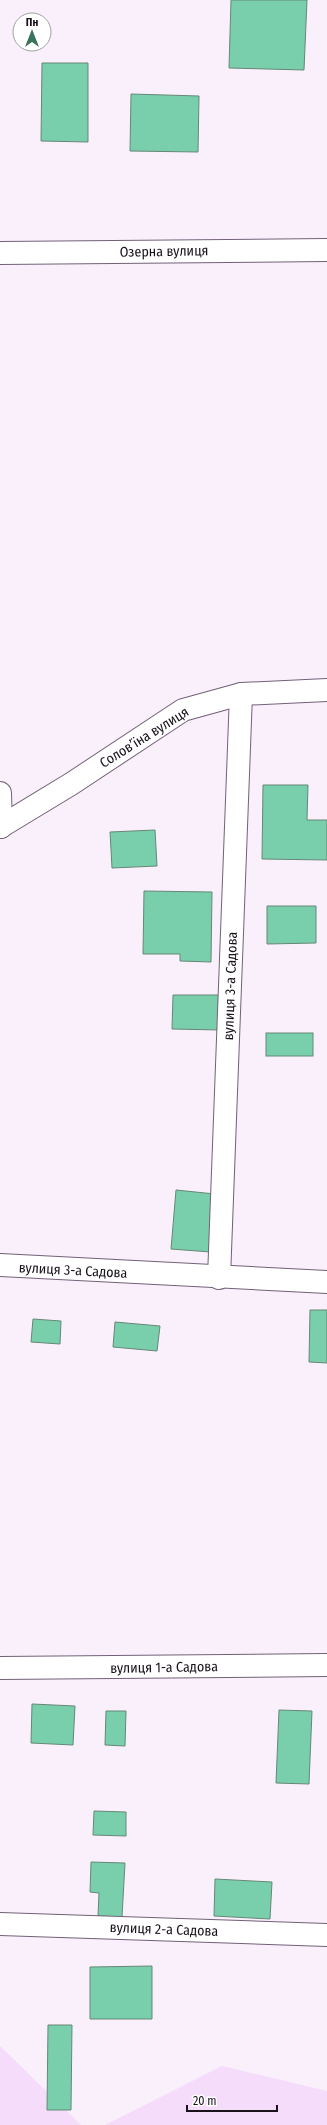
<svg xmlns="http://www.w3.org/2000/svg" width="327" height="2125" viewBox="0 0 327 2125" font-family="'Fira Sans Condensed',sans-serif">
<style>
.green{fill:#f4dcfa}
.building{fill:#79cfab;stroke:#668777}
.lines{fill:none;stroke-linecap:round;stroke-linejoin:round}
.street-casing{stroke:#736078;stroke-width:24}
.street{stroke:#fff;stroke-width:22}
.labels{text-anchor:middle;stroke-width:3;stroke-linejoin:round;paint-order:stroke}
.street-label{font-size:14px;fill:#19121b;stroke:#fff}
</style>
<rect width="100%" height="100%" fill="#f9f0fb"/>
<g class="green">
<path d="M0 2046 81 2125H0Z"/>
<path d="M222 2066 327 2091V2125H105Z"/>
</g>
<g class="building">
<path d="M231 0H307L304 70 229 68Z"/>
<path d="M42 63H88V142L41 141Z"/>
<path d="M131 94 199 96 198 152 130 151Z"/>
<path d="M263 785H308L307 820H327V860L262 859Z"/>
<path d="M155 830 157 866 112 868 110 832Z"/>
<path d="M144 891 212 892 211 962 180 961V954H143Z"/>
<path d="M267 906H316V943L267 944Z"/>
<path d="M173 995H221L220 1030 172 1029Z"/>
<rect x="266" y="1033" width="47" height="23"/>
<path d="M176 1190 215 1194 210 1252 171 1249Z"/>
<path d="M310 1310H327V1363L309 1362Z"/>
<path d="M33 1319 61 1321 60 1344 31 1342Z"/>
<path d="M115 1322 160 1326 157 1351 113 1347Z"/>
<path d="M32 1704 75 1706 73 1745 31 1743Z"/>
<path d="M279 1710 312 1711 309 1784 276 1783Z"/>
<path d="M106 1711H126L125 1746 105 1745Z"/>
<path d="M94 1811 126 1812V1836L93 1835Z"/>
<path d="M91 1862 125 1863 122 1917 98 1916 99 1893 90 1892Z"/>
<path d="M215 1879 272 1882 270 1919 214 1916Z"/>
<path d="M152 1966V2019H90V1967Z"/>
<path d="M48 2025H72L71 2110H47Z"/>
</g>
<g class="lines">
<g class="street-casing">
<g id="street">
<path d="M0 253 327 250"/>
<path d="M0 793 1 827"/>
<path d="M0 827 71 784 183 710 241 694 327 690"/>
<path d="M0 1265 327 1282"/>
<path d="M219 1278 241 694"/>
<path d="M0 1668 327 1665"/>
<path d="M0 1924 327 1935"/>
</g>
</g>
<use href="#street" class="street"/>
</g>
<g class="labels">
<g class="street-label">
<text transform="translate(164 251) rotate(-1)" y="5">Озерна вулиця</text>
<text transform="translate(144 737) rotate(-32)" y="5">Соловʼїна вулиця</text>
<text transform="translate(230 986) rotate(-88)" y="5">вулиця 3-а Садова</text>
<text transform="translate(73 1270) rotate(3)" y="5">вулиця 3-а Садова</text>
<text transform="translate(164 1667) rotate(-1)" y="5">вулиця 1-а Садова</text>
<text transform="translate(164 1929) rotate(2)" y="5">вулиця 2-а Садова</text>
</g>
</g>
<g transform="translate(32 32)"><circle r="19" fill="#ffffff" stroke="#a3a0a4"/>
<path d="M0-3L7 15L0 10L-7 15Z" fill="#3a735c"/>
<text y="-6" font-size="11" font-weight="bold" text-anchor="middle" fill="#19121b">Пн</text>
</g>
<path d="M187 2105v6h90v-6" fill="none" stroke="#19121b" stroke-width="2"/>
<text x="193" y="2105" font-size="12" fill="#19121b" stroke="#ffffff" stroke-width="3" paint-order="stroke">20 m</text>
</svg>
